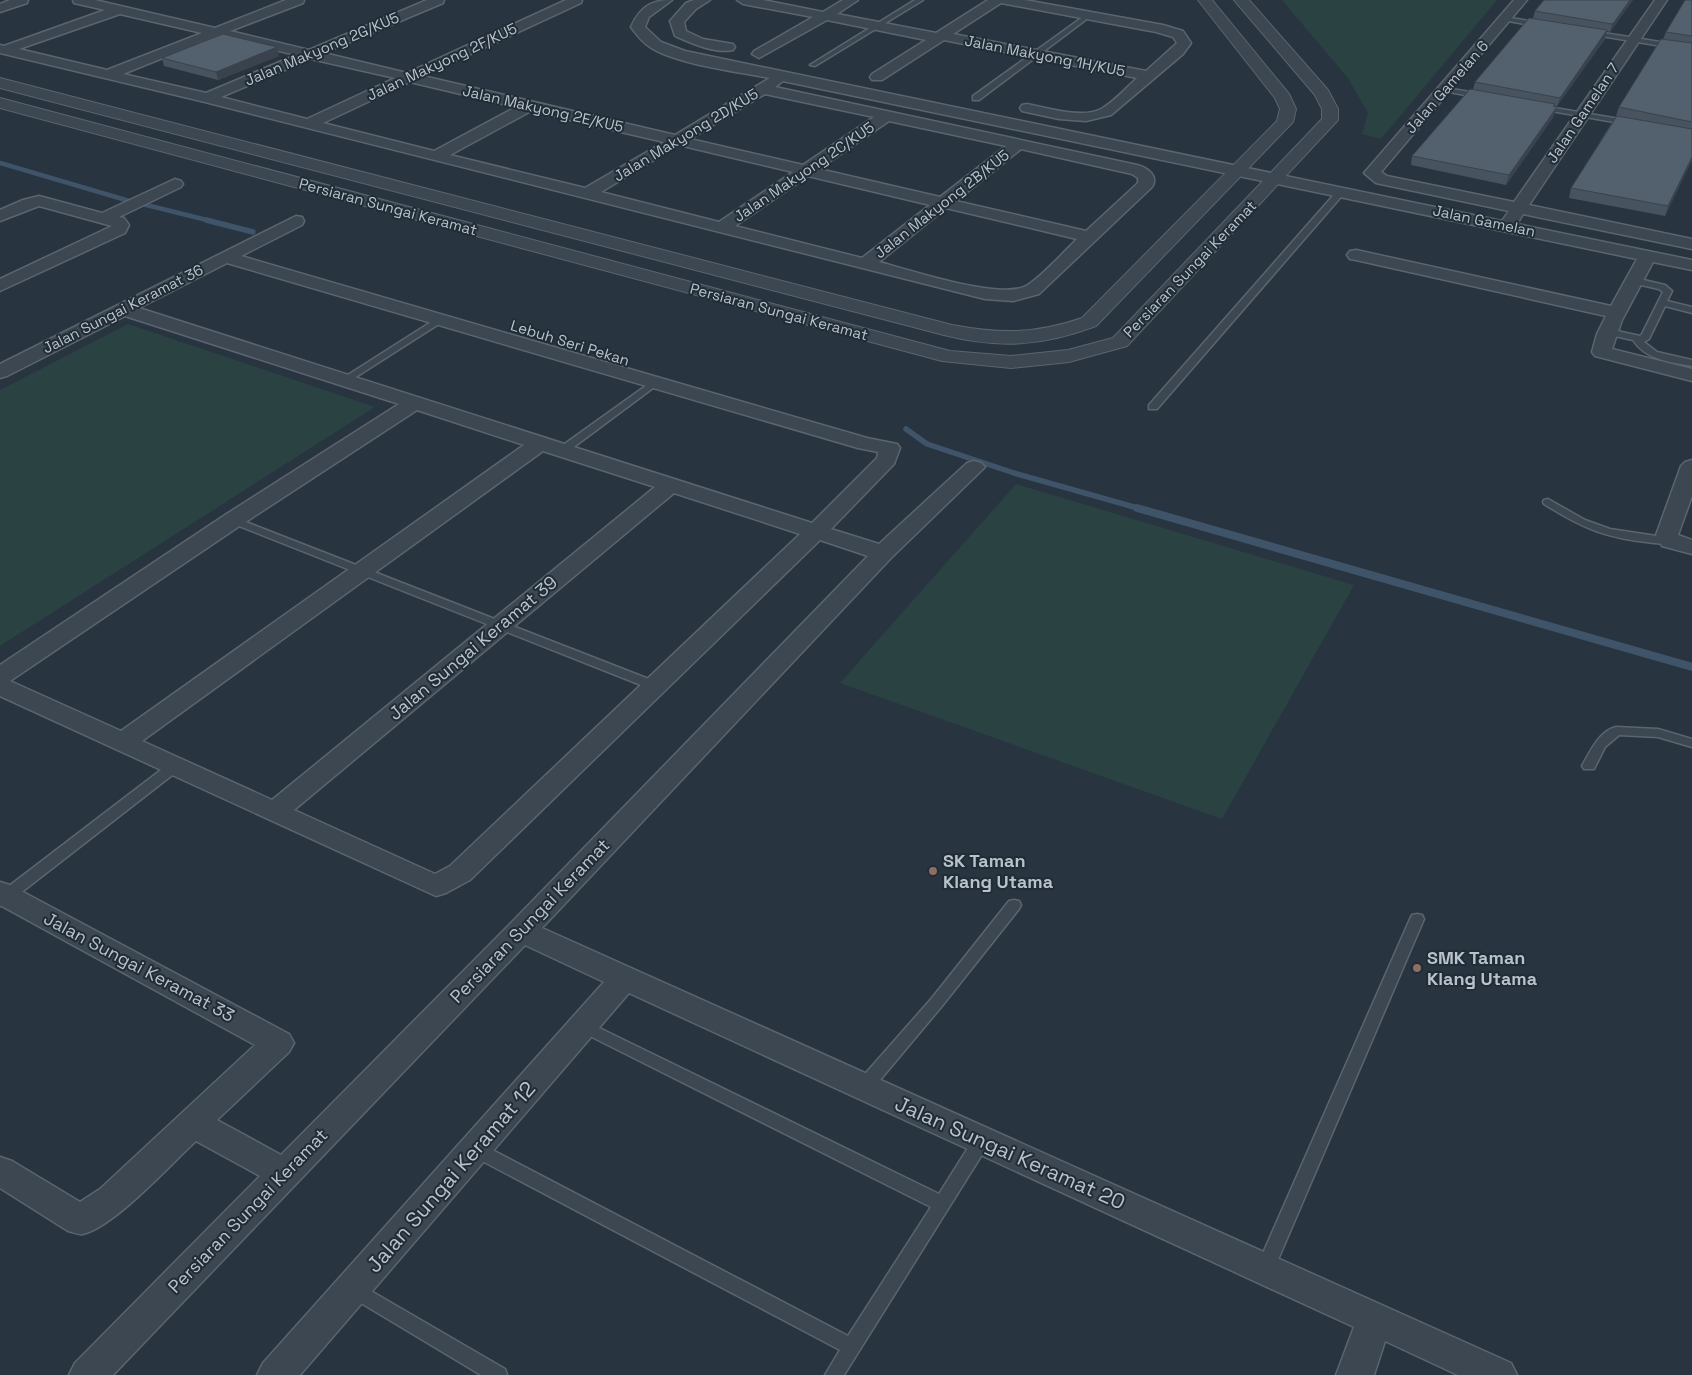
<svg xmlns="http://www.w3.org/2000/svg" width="1692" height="1375" viewBox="0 0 1692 1375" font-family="'Space Grotesk',sans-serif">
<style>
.green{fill:#2a4242}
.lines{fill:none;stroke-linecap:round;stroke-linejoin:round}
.stream-far2{stroke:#3f5469;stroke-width:4.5}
.stream-far1{stroke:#3f5469;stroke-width:5.5}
.stream{stroke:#3f5469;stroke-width:8}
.service-casing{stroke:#5a656e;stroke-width:3}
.minor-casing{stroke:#5a656e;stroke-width:3}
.tertiary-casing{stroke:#5a656e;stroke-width:2}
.service{fill:#3c4751;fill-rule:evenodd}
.minor{fill:#3c4751;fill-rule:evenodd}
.tertiary{fill:#3c4751;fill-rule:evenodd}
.wall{fill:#47535f}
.shaded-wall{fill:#3a434d}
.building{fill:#53606e;stroke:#3a434d}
.education-dot{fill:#8d6e63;stroke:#202c36;stroke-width:2}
.labels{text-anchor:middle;stroke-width:4;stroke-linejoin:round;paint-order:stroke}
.far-street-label{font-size:15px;fill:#b9c2cb;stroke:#202c36}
.street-label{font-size:18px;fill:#b9c2cb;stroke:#202c36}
.poi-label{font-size:18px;font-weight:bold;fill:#b9c2cb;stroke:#202c36;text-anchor:start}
.near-street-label{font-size:21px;fill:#b9c2cb;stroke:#202c36}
</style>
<rect width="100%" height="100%" fill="#283541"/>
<g class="green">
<path d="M1282 0H1497L1381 139 1362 134 1368 113 1348 78Z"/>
<path d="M128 324 375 407 0 646V390Z"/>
<path d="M1016 484 1354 585 1222 819 840 683Z"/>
</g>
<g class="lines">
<path class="stream-far2" d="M0 163 126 200 211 221"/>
<g class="stream-far1">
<path d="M206 220 253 232"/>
<path d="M906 429 927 444 1014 473 1141 509"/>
</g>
<path class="stream" d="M1137 508 1692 667"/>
<g class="service-casing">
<g id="service">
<path d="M915 0H923L815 66 810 65Z"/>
<path d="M1087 14 1092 15 979 100H973V96Z"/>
<path d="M1505 17 1541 23 1544 25 1541 27 1503 20 1502 19Z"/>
<path d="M1591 31 1692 47V51L1589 34V32Z"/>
<path d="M1441 87 1481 94 1485 96 1481 98 1444 91H1441Z"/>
<path d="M1537 105 1631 121 1635 123 1631 125 1540 109 1536 107Z"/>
<path d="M1339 189 1346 191 1157 409H1149V405Z"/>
<path d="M1635 278 1665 285 1672 291 1667 301 1692 307V313L1665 306 1649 339 1644 342 1657 352 1692 360V366C1670 362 1646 360 1633 340L1605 334 1603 332 1608 329 1640 336 1642 334 1663 292 1659 289 1632 283 1631 281Z"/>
<path d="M439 317 442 318V322L348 382H342L340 380Z"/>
<path d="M654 380 659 383 657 385 567 452H559L558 450 559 448Z"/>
<path d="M1548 499 1585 520 1610 529 1670 538 1676 541C1670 546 1661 543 1654 543 1606 538 1584 529 1544 504L1543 502 1544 500Z"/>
<path d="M233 517 659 683 661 686 655 690 651 689 229 522 227 520Z"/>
<path d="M1616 727 1658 729 1692 739V747L1658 737 1619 735 1605 747 1594 769H1584L1582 766C1590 752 1599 731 1616 727Z"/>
<path d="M175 762 180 763 182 766 180 769 5 905 0 906V893L170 763Z"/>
<path d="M1014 900 1019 901 1021 905 1019 909 942 1006 870 1092 864 1093 858 1092 856 1087 858 1082 932 998 1009 901Z"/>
<path d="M1417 914 1422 915 1424 919 1274 1269 1271 1275 1265 1277 1259 1275 1256 1269 1410 919 1412 915Z"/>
<path d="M583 1020 939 1194 976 1135 982 1133 988 1135 990 1140 988 1145 844 1375H825L840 1350 469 1154 467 1149 469 1144 475 1142 481 1144 848 1336 931 1207 578 1030 575 1026 578 1022Z"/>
<path d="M352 1280 505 1369 507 1375H481L346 1294 343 1288 346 1282Z"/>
</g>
</g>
<g class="minor-casing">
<g id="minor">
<path d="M10 0H28L27 3 0 12V4Z"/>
<path d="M73 0H95L215 28 286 0H304L303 3 230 31 309 50 427 0H444L443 3 324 53 407 73 566 0H582L581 3 423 76 675 135 770 78C739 72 675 64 650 47 642 42 637 35 631 27 640 7 651 0 672 0L649 17 645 27 661 42 685 51 1502 221 1509 211 1376 183 1364 173 1514 0H1527L1381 172 1387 176 1514 202 1655 0H1667L1529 205 1692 239V249L1523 214 1517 224 1692 260V270L1653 262 1622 320 1612 349 1692 369V381L1595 356 1592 352 1597 334 1606 316 1356 260 1350 259 1347 255 1350 251 1356 250 1611 306 1637 259 783 81 775 87 1137 165C1148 168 1159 176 1152 187L1039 294 1013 301 985 299 205 102 0 53V45L4 46 105 10 74 3ZM120 14 202 33 107 70 19 49ZM217 36 296 55 206 93 123 74ZM311 59 395 78 307 119 221 97ZM410 82 516 107 434 151 323 123ZM765 94 874 117 803 165 690 139ZM531 111 664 142 585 188 450 155ZM889 121 1006 146 940 197 819 169ZM679 145 793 172 719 222 601 192ZM1021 149 1132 174 1138 178V183L1086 231 956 201ZM808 176 930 205 862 258 735 226ZM946 208 1077 239C1066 250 1038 280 1026 286 999 300 910 270 879 262Z"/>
<path d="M694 0H710L696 9 684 22 686 31 703 39 733 44 735 47 733 50C715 54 691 43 675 36L670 21 686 3Z"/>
<path d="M737 0H763L823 12 843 0H858L837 14 936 33 988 0H1025L1163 25 1183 31 1191 43 1183 54 1111 115 1086 121 1059 119 1022 111 1020 108 1022 105 1027 104C1047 108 1082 119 1101 109 1114 102 1126 88 1137 78L944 40 882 80H872L870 77 872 74 926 40 827 20 759 58 752 54 754 51 813 17 743 4ZM1001 3 1156 32 1173 37 1177 43 1146 71 953 34Z"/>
<path d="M175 179 181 181 183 184 181 187 119 217 124 218 129 225 125 233 0 291V279L112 226 39 206 0 221V210L23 200 39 196 102 213Z"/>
<path d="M296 216 302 217 304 221 302 225 241 256 867 438 897 444 900 448 894 464 831 529 879 544 967 463 974 461 981 463 985 467 891 558 542 928 1511 1363 1517 1375H1458L1385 1341 1374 1375H1336L1354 1327 629 993 300 1375H257L263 1363 604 982 525 945 113 1375H69L75 1363 260 1176 196 1141C170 1165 115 1226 83 1234 78 1235 73 1232 68 1231L0 1188V1157L12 1161 80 1202 100 1189 255 1045 0 905V882L10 885 289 1034 294 1043 289 1052 217 1120 281 1155 511 923 868 556 820 540 470 880 446 893 436 896 0 696V665L225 515 399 404 125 316 7 376 0 378V364ZM227 263 858 448 878 452 877 458 812 523 139 308ZM417 410 524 445 121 731 10 681 241 525ZM543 451 655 487 272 800 142 741ZM674 493 800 534 450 866 435 874 294 810Z"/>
<path d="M1692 460V496L1678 535 1692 540V554L1662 546 1656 535 1681 466 1685 462Z"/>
</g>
</g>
<g class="tertiary-casing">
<g id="tertiary">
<path d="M1198 0H1212L1289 94 1296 109 1293 122 1096 326C1043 346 999 349 944 335L0 88V78L952 325C1000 334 1036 334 1082 318L1277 121 1280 109 1275 98Z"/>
<path d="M1234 0H1249L1328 90 1338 109V120L1127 346 1069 362 1011 368 942 361 0 108V98L950 351 1011 356 1068 350 1113 338 1322 119V109L1315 95Z"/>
</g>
</g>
<use href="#service" class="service"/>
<use href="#minor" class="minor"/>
<use href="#tertiary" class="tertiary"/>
</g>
<g class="wall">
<path d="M1544 0H1633L1612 29 1610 32 1607 31 1605 39 1557 106H1554V116L1506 185 1411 165 1412 156 1473 89 1475 82 1533 18 1535 11Z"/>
<path d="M1692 0V160L1665 216 1569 198 1571 188 1616 116 1619 107 1663 39 1666 32Z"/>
<path d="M279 56 218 80 164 66 162 58Z"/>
</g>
<g class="shaded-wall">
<path d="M1630 0H1633L1612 29 1610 32 1612 24Z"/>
<path d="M1607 30 1605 39 1557 106 1560 98Z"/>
<path d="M277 47 279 56 218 80 216 72Z"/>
<path d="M1555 104 1553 112 1557 107 1554 116 1506 185 1509 175Z"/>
<path d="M1692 157V160L1665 216 1668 206Z"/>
</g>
<g class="building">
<path d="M1544 0H1630L1615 21 1612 24 1535 11Z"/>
<path d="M1685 0H1692V36L1666 32Z"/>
<path d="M1529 18 1607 30 1560 98 1475 82Z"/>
<path d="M223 34 277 47 216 72 162 58Z"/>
<path d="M1661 39 1692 43V122L1619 107Z"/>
<path d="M1470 89 1555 104 1553 106 1557 107 1509 175 1412 156Z"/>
<path d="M1617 116 1692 129V157L1668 206 1571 188Z"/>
</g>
<g class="education-dot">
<circle cx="933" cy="871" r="5"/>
<circle cx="1417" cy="968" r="5"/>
</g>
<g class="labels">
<g class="far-street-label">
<text transform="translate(322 49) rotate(-23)" y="5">Jalan Makyong 2G/KU5</text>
<text transform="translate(1045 56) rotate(11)" y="5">Jalan Makyong 1H/KU5</text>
<text transform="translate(442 62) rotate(-25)" y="5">Jalan Makyong 2F/KU5</text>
<text transform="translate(1447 87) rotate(-49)" y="5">Jalan Gamelan 6</text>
<text transform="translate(543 109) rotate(13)" y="5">Jalan Makyong 2E/KU5</text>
<text transform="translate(1583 113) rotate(-56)" y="5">Jalan Gamelan 7</text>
<text transform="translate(686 135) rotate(-31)" y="5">Jalan Makyong 2D/KU5</text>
<text transform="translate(804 172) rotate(-34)" y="5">Jalan Makyong 2C/KU5</text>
<text transform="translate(942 204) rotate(-38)" y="5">Jalan Makyong 2B/KU5</text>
<text transform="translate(388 207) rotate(15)" y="5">Persiaran Sungai Keramat</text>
<text transform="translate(1484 221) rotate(12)" y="5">Jalan Gamelan</text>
<text transform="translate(1190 269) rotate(-46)" y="5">Persiaran Sungai Keramat</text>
<text transform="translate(123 309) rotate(-27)" y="5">Jalan Sungai Keramat 36</text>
<text transform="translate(779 312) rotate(15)" y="5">Persiaran Sungai Keramat</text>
<text transform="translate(570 343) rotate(17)" y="5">Lebuh Seri Pekan</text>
</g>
<g class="street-label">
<text transform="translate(473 648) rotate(-40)" y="6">Jalan Sungai Keramat 39</text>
<text transform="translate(530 921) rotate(-46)" y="6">Persiaran Sungai Keramat</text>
<text transform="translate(139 967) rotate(28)" y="6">Jalan Sungai Keramat 33</text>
<text transform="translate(248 1211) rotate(-46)" y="6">Persiaran Sungai Keramat</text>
</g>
<g class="poi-label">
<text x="943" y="867">SK Taman<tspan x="943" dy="21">Klang Utama</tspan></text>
<text x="1427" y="964">SMK Taman<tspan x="1427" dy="21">Klang Utama</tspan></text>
</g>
<g class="near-street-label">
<text transform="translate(1010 1153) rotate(24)" y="7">Jalan Sungai Keramat 20</text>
<text transform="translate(451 1177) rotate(-49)" y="7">Jalan Sungai Keramat 12</text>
</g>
</g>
</svg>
